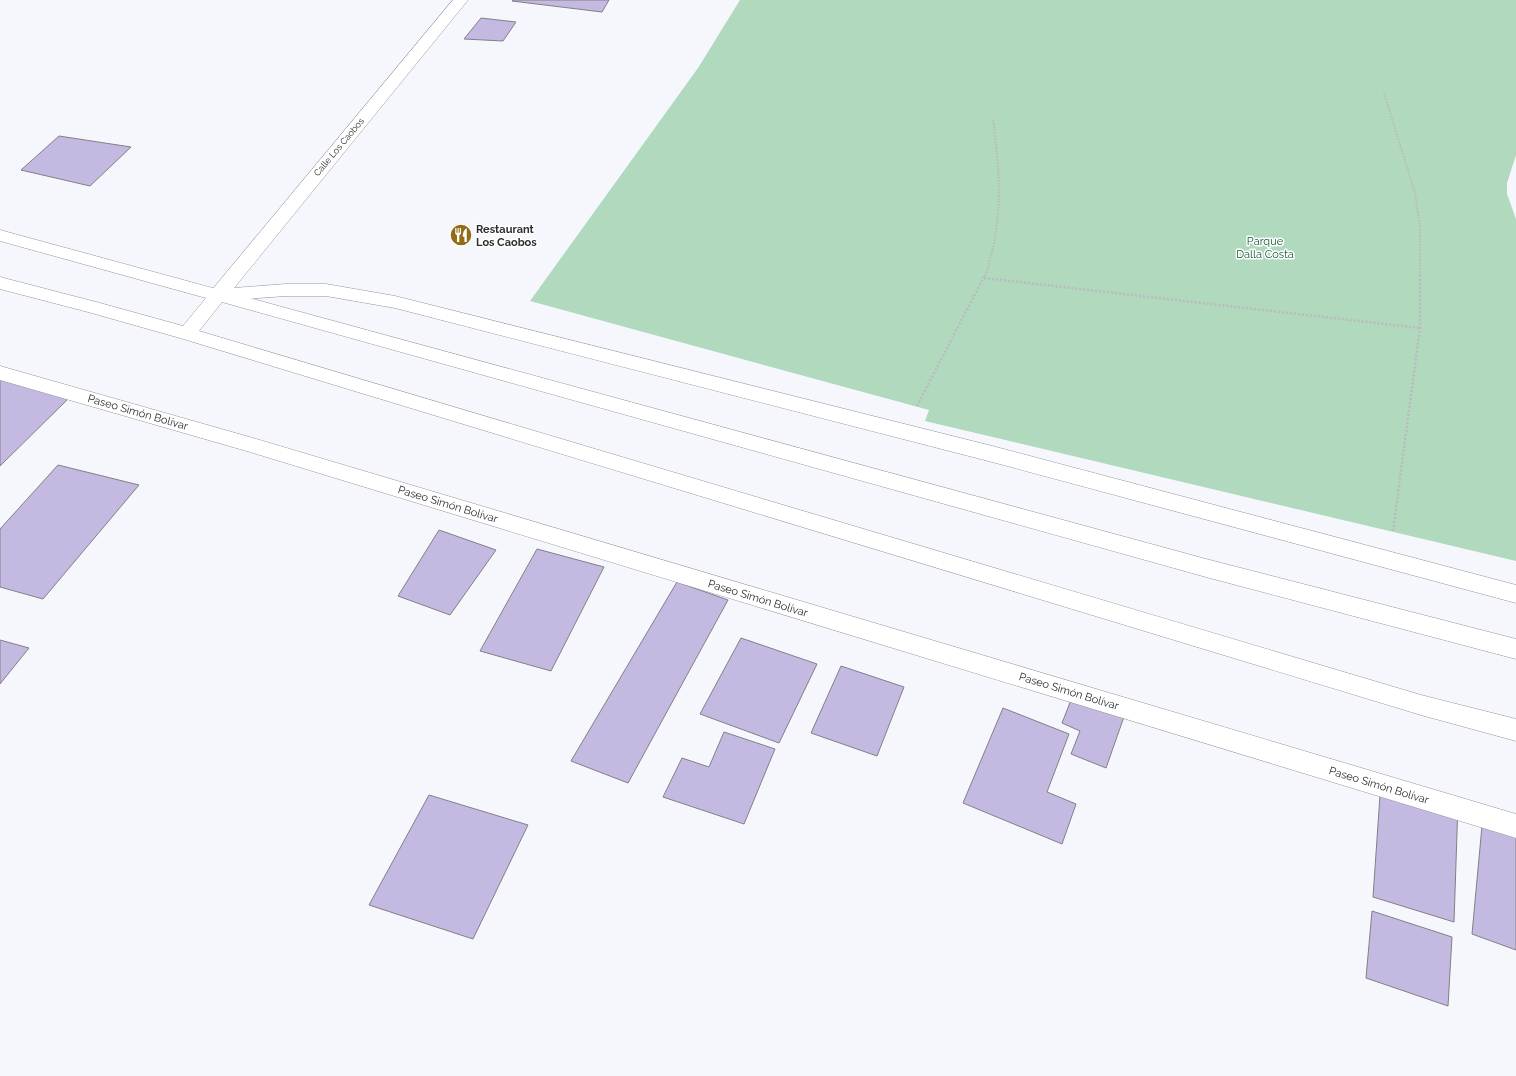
<svg xmlns="http://www.w3.org/2000/svg" width="1516" height="1076" viewBox="0 0 1516 1076" font-family="Raleway,sans-serif">
<style>
.green{fill:#b0d9be}
.building{fill:#c4b9e1;stroke:#818085}
.lines{fill:none;stroke-linecap:round;stroke-linejoin:round}
.minor-casing{stroke:#93959a;stroke-width:1}
.primary-casing{stroke:#93959a;stroke-width:1}
.path-far1{stroke:#b9bbbf;stroke-width:2;stroke-dasharray:1.5 1.5;stroke-linecap:butt}
.path{stroke:#b9bbbf;stroke-width:2.5;stroke-dasharray:2 2;stroke-linecap:butt}
.minor{fill:#fff;fill-rule:evenodd}
.primary{fill:#fff;fill-rule:evenodd}
.labels{text-anchor:middle;stroke-width:3;stroke-linejoin:round;paint-order:stroke}
.far-street-label{font-size:9px;fill:#2d2e30;stroke:#fff}
.poi-label{font-size:11px;font-weight:bold;fill:#2d2e30;stroke:#fff;text-anchor:start}
.park-label{font-size:11px;fill:#125634;stroke:#fff}
.street-label{font-size:11px;fill:#2d2e30;stroke:#fff}
</style>
<rect width="100%" height="100%" fill="#f5f7fd"/>
<path class="green" d="M740 0H1516V155L1507 183V194L1516 219V561L925 421 929 410 530 301 698 68Z"/>
<g class="building">
<path d="M513 0H609L602 12 512 1Z"/>
<path d="M481 18 516 22 503 41 464 39Z"/>
<path d="M59 136 131 147 90 186 21 170Z"/>
<path d="M0 377 70 397 0 466Z"/>
<path d="M58 465 139 485 43 599 0 587V529Z"/>
<path d="M439 530 496 550 450 615 398 596Z"/>
<path d="M537 549 604 567 551 671 480 651Z"/>
<path d="M677 582 728 600 628 783 571 761Z"/>
<path d="M741 638 817 664 779 743 700 714Z"/>
<path d="M0 640 29 648 0 684Z"/>
<path d="M841 666 904 687 877 756 811 733Z"/>
<path d="M1073 695 1125 714 1106 768 1071 754 1080 731 1062 723Z"/>
<path d="M1003 708 1069 734 1047 792 1076 804 1062 844 963 803Z"/>
<path d="M724 732 775 749 744 824 663 797 682 758 709 767Z"/>
<path d="M1381 781 1458 803 1454 922 1373 897Z"/>
<path d="M429 795 528 825 473 939 369 905Z"/>
<path d="M1483 815 1516 827V950L1472 934Z"/>
<path d="M1372 911 1452 937 1448 1006 1366 978Z"/>
</g>
<g class="lines">
<g class="minor-casing">
<g id="minor">
<path d="M453 0H468L234 288 286 284H326L395 296 996 447 1516 585V603L996 463 395 308 326 296H286L218 301 211 299 209 295 211 291Z"/>
<path d="M0 366 253 438 1516 814V838L250 452 0 380Z"/>
</g>
</g>
<g class="primary-casing">
<path id="primary" d="M0 230 1206 559 1516 639V659L1206 577 222 302 199 331 1421 695 1516 719V741L1421 715 180 338 88 312 0 289V277L100 303 183 326 206 298 0 241Z"/>
</g>
<g class="path-far1">
<path d="M1384 93 1415 193 1420 228V276"/>
<path d="M985 276C1004 220 1000 176 993 119"/>
</g>
<g class="path">
<path d="M984 278 1420 328"/>
<path d="M917 406 985 275"/>
<path d="M1393 531 1420 328V275"/>
</g>
<use href="#minor" class="minor"/>
<use href="#primary" class="primary"/>
</g>
<defs>
<g id="restaurant-disc" transform="scale(1.15)"><circle r="9.5" fill="#936d15" stroke="#fff"/><path d="M-5-6h1v4h1v-4h1v4h1v-4h1v5L-1.5 .5V6h-2V.5L-5-1ZM5-6V6H3V1.5H1.5Q1.5-4 5-6Z" fill="#fff"/></g>
</defs>
<g fill-rule="evenodd">
<use href="#restaurant-disc" x="461" y="235"/>
</g>
<g class="labels">
<g class="far-street-label">
<text transform="translate(339 147) rotate(-50)" y="3">Calle Los Caobos</text>
</g>
<g class="poi-label">
<text x="476" y="233">Restaurant<tspan x="476" dy="13">Los Caobos</tspan></text>
</g>
<g class="park-label">
<text x="1265" y="245">Parque<tspan x="1265" dy="13">Dalla Costa</tspan></text>
</g>
<g class="street-label">
<text transform="translate(138 412) rotate(16)" y="4">Paseo Simón Bolívar</text>
<text transform="translate(448 504) rotate(17)" y="4">Paseo Simón Bolívar</text>
<text transform="translate(758 598) rotate(17)" y="4">Paseo Simón Bolívar</text>
<text transform="translate(1069 691) rotate(17)" y="4">Paseo Simón Bolívar</text>
<text transform="translate(1379 785) rotate(17)" y="4">Paseo Simón Bolívar</text>
</g>
</g>
</svg>
